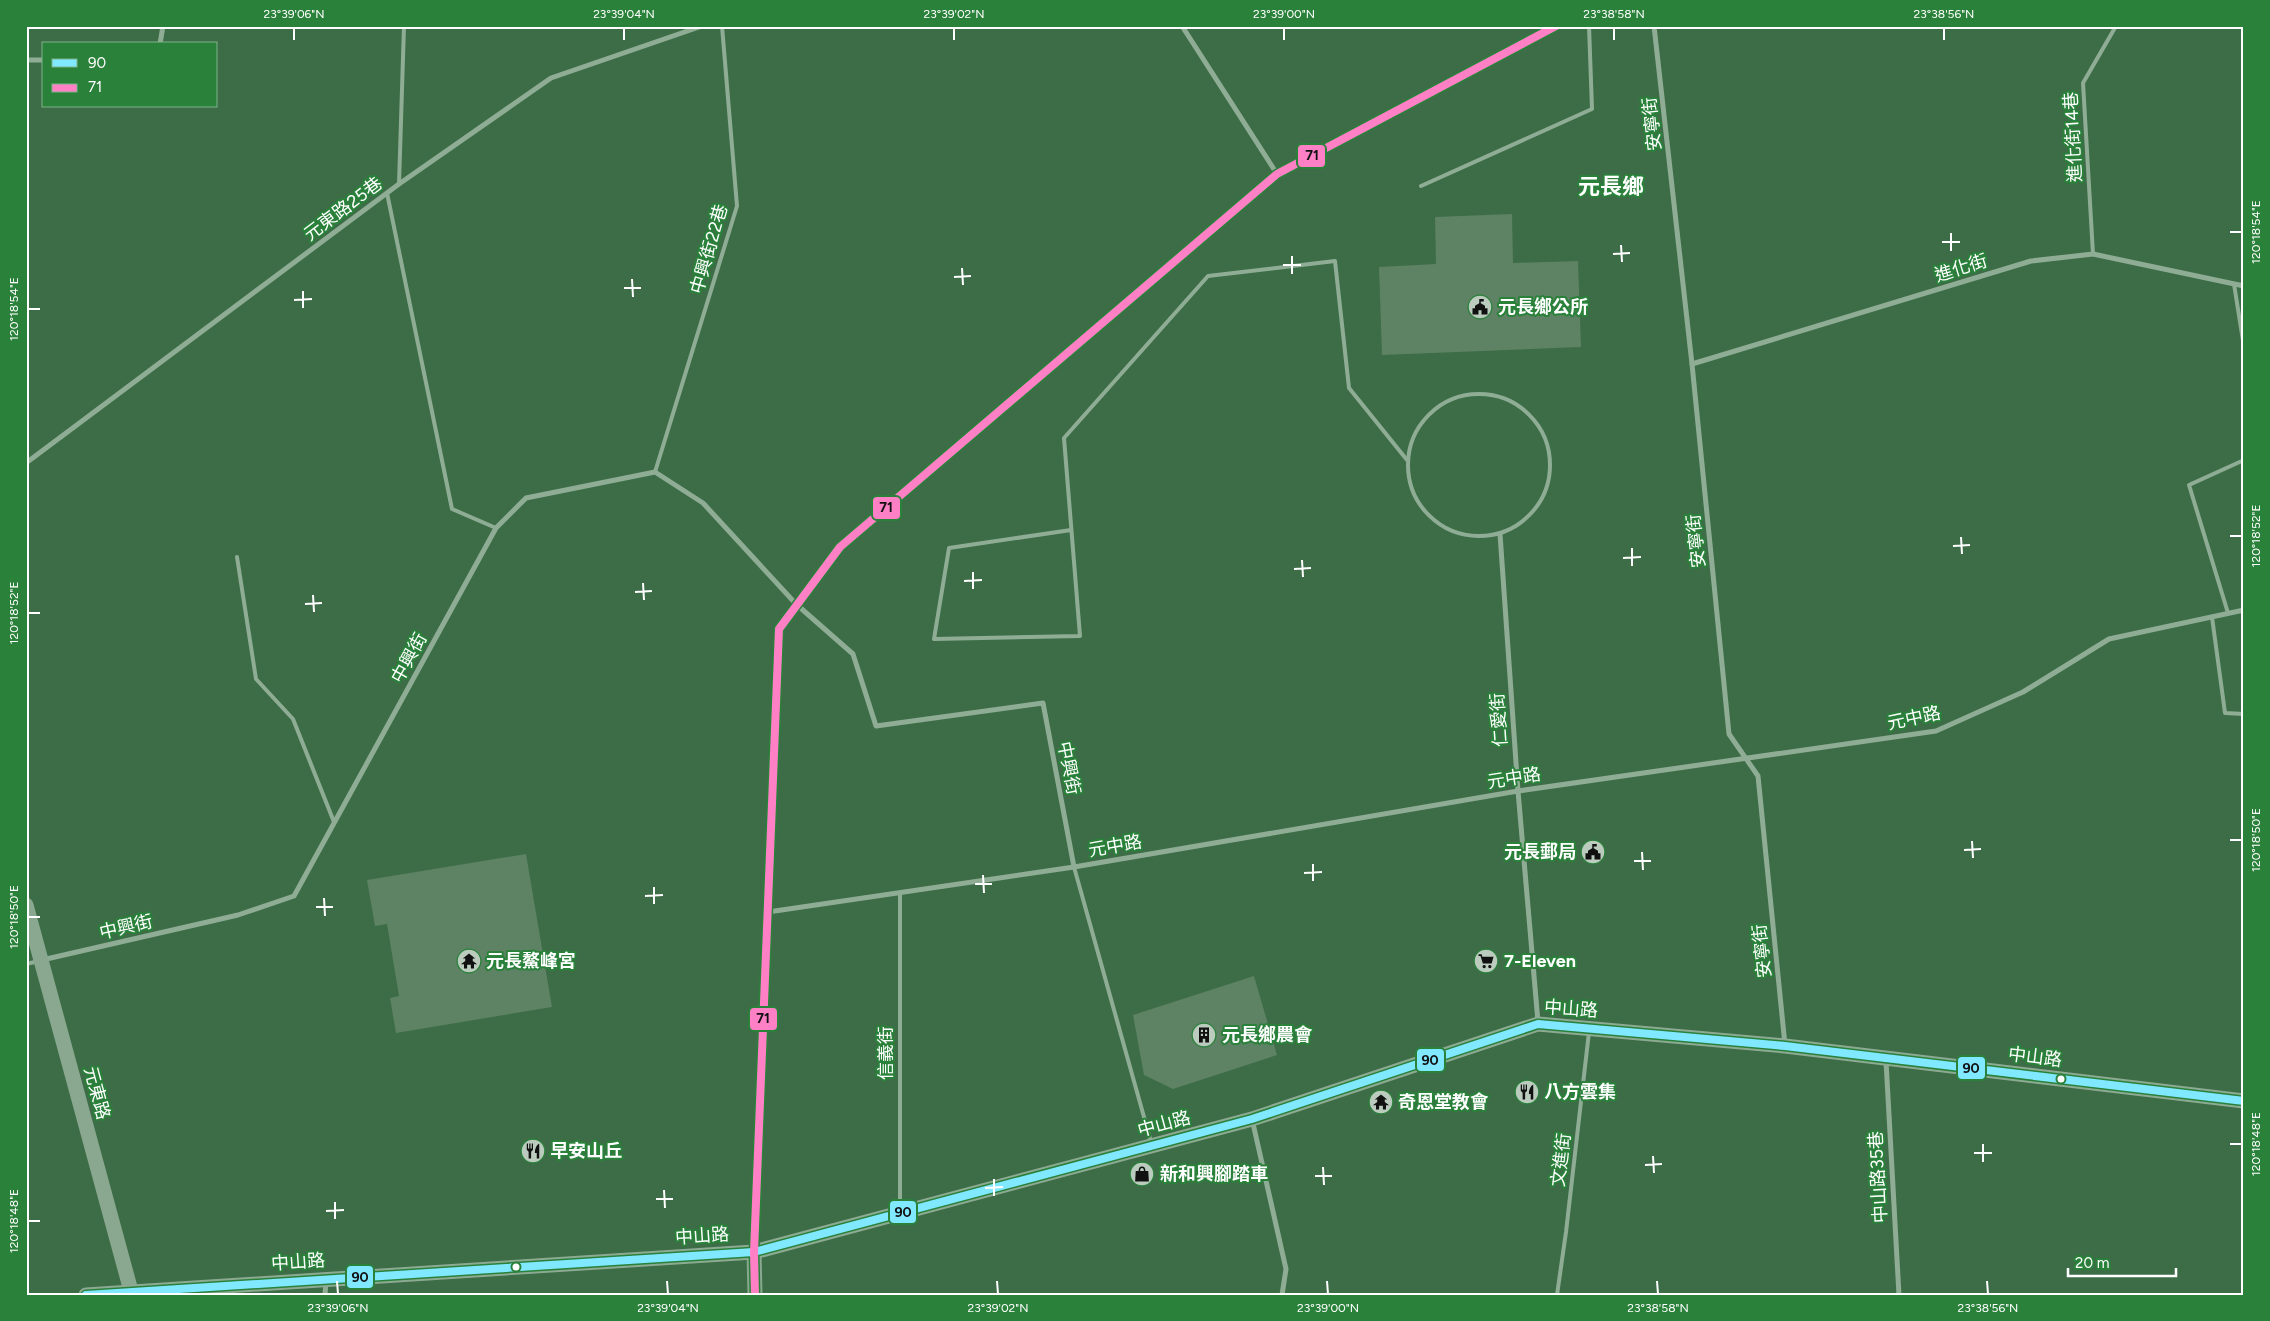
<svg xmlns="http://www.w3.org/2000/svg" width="2270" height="1321" viewBox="0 0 2270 1321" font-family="Figtree,'Noto Sans TC',sans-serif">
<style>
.building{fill:#5e8264}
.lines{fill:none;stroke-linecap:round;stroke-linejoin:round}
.lane{stroke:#8fad95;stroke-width:4}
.street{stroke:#8fad95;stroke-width:5}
.secondary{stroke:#89a88f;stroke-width:15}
.primary{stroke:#8daa93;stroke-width:15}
.bus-1-casing{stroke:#29813a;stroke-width:11}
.bus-2-casing{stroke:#29813a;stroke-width:11}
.bus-1{stroke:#80e8ff;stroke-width:8}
.bus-2{stroke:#ff80c5;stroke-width:8}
.ticks{fill:none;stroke:#fff;stroke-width:2}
.bus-dot{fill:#fff;stroke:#29813a;stroke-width:2}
.labels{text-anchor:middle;stroke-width:4;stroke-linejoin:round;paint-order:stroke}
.street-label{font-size:18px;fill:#fff;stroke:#29813a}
.poi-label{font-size:18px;font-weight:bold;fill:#fff;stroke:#29813a;text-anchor:start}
.district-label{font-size:22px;font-weight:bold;fill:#fff;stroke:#29813a}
.line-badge{stroke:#29813a;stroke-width:2}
.pale-badge-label{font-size:14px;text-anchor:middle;font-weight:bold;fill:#111}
.neatline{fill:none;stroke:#fff;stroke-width:2}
.ticks-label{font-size:12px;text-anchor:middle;fill:#fff}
</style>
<rect width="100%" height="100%" fill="#3d6d47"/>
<g class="building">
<path d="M1512 214 1513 263 1578 261 1581 347 1382 355 1379 267 1436 264 1435 217Z"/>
<path d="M526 854 552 1007 396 1033 390 998 399 996 387 924 375 926 367 880Z"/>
<path d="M1254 976 1277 1055 1173 1089 1144 1075 1133 1015Z"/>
</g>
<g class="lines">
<g class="lane">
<path d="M399 184 404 26"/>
<path d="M1421 186 1592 109 1589 26"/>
<path d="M387 193 452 509 496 528"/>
<path d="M2093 254 2083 83 2116 26"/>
<path d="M2234 284 2244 347"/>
<circle cx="1479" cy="465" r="71"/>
<path d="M655 472 737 206 722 26"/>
<path d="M1071 530 949 548 934 639 1080 636 1064 438 1208 276 1335 261 1349 388 1407 460"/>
<path d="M237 557 256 679 293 719 334 822"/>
<path d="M2228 613 2189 485 2244 460"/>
<path d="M2212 617 2225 713 2244 714"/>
<path d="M1074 867 1151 1142"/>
<path d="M26 964 39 961"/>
<path d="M900 1209V893"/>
<path d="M1557 1295 1566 1232 1589 1032"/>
</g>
<g class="street">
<path d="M1182 26 1277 174"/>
<path d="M1654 26 1692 364 1729 734 1758 776 1785 1045"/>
<path d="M160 44 163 26"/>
<path d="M26 60H44"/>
<path d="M1692 364 2031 261 2093 254 2244 286"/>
<path d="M26 463 399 184 551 78 702 26"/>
<path d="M1500 534 1518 791 1538 1022"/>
<path d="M768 912 1074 867 1518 791 1936 731 2023 692 2109 639 2244 610"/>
<path d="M42 960 238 915 294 896 496 528 526 498 655 472 703 503 796 604 853 654 876 726 1043 703 1074 867"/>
<path d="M1886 1061 1899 1295"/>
<path d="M1252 1119 1286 1269 1282 1295"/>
<path d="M754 1249 779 629 840 547 1277 174 1556 26"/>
<path d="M325 1295 326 1280"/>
</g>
<g class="secondary">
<path d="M26 905 131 1291"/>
<path d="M754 1252 755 1295"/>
</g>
<path class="primary" d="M86 1295 754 1252 1252 1119 1538 1024 1785 1046 2244 1101"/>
<g class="bus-1-casing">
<path id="bus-1" d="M86 1295 754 1252 1252 1119 1538 1024 1785 1046 2244 1101"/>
</g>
<g class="bus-2-casing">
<path id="bus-2" d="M755 1295 754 1252 779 629 840 547 1277 174 1556 26"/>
</g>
<use href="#bus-1" class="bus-1"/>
<use href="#bus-2" class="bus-2"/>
</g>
<path class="ticks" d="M294 28V40M624 28V40M954 28V40M1284 28V40M1614 28V40M1944 28V40M2230 232H2242M1951 233V251M1942 242H1960M1621 245 1622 262M1613 254 1630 253M1292 256V274M1283 265H1301M962 268 963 285M954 277 971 276M632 279 633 297M624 288H641M303 291V308M294 300 312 299M28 309H40M2230 536H2242M1961 537 1962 554M1953 546 1970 545M1632 548V566M1623 558 1641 557M1302 560 1303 577M1294 569 1311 568M973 572V589M964 581 982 580M643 583 644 600M635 592 652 591M313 595 314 612M305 604 322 603M28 613H40M2230 840H2242M1972 841 1973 858M1964 850 1981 849M1642 852 1643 870M1634 861H1651M1313 864V881M1304 873 1322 872M983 875 984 893M975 884H992M654 887V904M645 896 663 895M324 898 325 916M316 907H333M28 917H40M1983 1144V1162M2230 1144H2242M1974 1153H1992M1653 1156 1654 1173M1645 1165 1662 1164M1323 1167 1324 1185M1315 1176H1332M994 1179V1196M985 1188 1003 1187M664 1190 665 1208M656 1199H673M335 1202V1219M326 1211 344 1210M28 1221H40M337 1281 338 1294M667 1281 668 1294M997 1281 998 1294M1327 1281 1328 1294M1657 1281 1658 1294M1987 1281 1988 1294"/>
<defs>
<g id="civic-disc" transform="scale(1.25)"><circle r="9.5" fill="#bbccbf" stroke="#29813a"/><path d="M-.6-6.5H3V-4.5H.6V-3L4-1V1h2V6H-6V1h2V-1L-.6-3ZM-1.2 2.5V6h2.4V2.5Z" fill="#111"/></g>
<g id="temple-disc" transform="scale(1.25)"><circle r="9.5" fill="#bbccbf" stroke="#29813a"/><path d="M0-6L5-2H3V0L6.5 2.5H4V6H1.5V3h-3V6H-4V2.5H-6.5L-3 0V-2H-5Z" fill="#111"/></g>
<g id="supermarket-disc" transform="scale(1.25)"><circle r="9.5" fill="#bbccbf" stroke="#29813a"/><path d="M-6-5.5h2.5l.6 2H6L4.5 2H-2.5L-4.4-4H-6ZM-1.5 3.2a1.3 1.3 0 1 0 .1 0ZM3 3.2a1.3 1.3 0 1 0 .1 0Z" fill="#111"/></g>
<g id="building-disc" transform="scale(1.25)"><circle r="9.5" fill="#bbccbf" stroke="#29813a"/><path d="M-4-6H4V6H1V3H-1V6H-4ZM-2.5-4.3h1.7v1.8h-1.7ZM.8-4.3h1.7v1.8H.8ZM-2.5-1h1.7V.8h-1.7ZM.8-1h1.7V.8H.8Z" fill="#111"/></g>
<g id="restaurant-disc" transform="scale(1.25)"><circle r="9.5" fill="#bbccbf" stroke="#29813a"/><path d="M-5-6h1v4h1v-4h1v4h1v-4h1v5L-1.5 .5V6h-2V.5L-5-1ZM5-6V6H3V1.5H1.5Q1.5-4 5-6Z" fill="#111"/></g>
<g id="shop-disc" transform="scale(1.25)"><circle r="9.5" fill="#bbccbf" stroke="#29813a"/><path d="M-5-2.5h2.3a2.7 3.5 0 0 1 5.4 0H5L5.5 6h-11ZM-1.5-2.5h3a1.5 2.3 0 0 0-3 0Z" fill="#111"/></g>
</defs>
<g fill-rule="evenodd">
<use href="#civic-disc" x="1480" y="307"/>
<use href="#civic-disc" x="1593" y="852"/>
<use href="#temple-disc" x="469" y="961"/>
<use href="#supermarket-disc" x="1486" y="961"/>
<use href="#building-disc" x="1204" y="1035"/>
<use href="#restaurant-disc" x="1527" y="1092"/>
<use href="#temple-disc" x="1381" y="1102"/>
<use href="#restaurant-disc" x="533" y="1151"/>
<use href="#shop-disc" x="1142" y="1174"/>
</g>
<g class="bus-dot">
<circle cx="2061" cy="1079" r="4.5"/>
<circle cx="516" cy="1267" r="4.5"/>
</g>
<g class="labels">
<g class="street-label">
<text transform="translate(1652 124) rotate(-96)" y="6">安寧街</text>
<text transform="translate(2073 137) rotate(-93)" y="6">進化街14巷</text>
<text transform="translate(343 209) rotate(-37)" y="6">元東路25巷</text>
<text transform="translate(709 249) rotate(-74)" y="6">中興街22巷</text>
<text transform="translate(1961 268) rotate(-17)" y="6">進化街</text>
<text transform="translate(1696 541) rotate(-96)" y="6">安寧街</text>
<text transform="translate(409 658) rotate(-61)" y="6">中興街</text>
<text transform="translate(1914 718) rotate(-12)" y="6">元中路</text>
<text transform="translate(1499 720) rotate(-94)" y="6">仁愛街</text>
<text transform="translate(1069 768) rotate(79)" y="6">中興街</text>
<text transform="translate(1514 778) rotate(-9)" y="6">元中路</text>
<text transform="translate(1115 846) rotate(-10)" y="6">元中路</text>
<text transform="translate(126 927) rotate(-13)" y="6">中興街</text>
<text transform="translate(1762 951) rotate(-96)" y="6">安寧街</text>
<text transform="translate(1571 1009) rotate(4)" y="6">中山路</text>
<text transform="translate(886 1053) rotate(-90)" y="6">信義街</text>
<text transform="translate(2035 1057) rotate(7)" y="6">中山路</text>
<text transform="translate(97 1093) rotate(75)" y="6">元東路</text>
<text transform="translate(1164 1124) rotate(-15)" y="6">中山路</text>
<text transform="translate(1561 1160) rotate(-83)" y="6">文進街</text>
<text transform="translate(1878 1177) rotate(-93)" y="6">中山路35巷</text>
<text transform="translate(702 1236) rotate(-4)" y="6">中山路</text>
<text transform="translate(298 1262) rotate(-4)" y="6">中山路</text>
</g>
<g class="poi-label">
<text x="1498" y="313">元長鄉公所</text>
<text x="1576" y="858" text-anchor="end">元長郵局</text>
<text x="486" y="967">元長鰲峰宮</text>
<text x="1504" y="967">7-Eleven</text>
<text x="1222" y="1041">元長鄉農會</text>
<text x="1544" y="1098">八方雲集</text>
<text x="1398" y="1108">奇恩堂教會</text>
<text x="550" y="1157">早安山丘</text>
<text x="1160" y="1180">新和興腳踏車</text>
</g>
<g class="district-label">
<text x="1611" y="194">元長鄉</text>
</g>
</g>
<g class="line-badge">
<rect x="1297" y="144" width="29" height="24" rx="5" fill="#ff80c5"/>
<rect x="872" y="496" width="29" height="24" rx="5" fill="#ff80c5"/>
<rect x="749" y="1007" width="29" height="24" rx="5" fill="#ff80c5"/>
<rect x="1416" y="1048" width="29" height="24" rx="5" fill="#80e8ff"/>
<rect x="1957" y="1056" width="29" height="24" rx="5" fill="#80e8ff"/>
<rect x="889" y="1200" width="28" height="24" rx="5" fill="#80e8ff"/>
<rect x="346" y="1265" width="28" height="24" rx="5" fill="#80e8ff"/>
</g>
<g class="pale-badge-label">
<text x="1312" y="160">71</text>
<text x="886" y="512">71</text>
<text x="763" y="1023">71</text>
<text x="1430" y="1065">90</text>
<text x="1971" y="1073">90</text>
<text x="903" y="1217">90</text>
<text x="360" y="1282">90</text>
</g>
<rect width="2270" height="1321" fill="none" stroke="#29813a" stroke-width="55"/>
<rect x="42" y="42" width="175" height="65" fill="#29813a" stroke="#7fb389"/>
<rect x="52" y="59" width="25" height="8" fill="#80e8ff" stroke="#7fb389"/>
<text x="88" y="68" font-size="15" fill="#ffffff">90</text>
<rect x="52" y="84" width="25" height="8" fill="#ff80c5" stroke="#7fb389"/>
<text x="88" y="92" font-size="15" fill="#ffffff">71</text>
<path d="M2068 1268v8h108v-8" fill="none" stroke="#ffffff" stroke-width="2.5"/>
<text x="2075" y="1268" font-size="15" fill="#ffffff" stroke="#29813a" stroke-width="4" paint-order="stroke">20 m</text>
<rect x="28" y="28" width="2214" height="1266" class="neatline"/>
<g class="ticks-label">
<text x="294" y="18">23°39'06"N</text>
<text x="624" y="18">23°39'04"N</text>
<text x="954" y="18">23°39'02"N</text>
<text x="1284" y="18">23°39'00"N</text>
<text x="1614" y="18">23°38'58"N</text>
<text x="1944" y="18">23°38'56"N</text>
<text transform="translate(2256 232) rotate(-90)" y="4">120°18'54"E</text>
<text transform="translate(14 309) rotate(-90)" y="4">120°18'54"E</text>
<text transform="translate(2256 536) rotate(-90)" y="4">120°18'52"E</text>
<text transform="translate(14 613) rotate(-90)" y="4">120°18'52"E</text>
<text transform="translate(2256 840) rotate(-90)" y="4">120°18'50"E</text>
<text transform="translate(14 917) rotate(-90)" y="4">120°18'50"E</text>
<text transform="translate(2256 1144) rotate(-90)" y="4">120°18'48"E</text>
<text transform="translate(14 1221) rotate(-90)" y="4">120°18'48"E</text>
<text x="338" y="1312">23°39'06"N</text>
<text x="668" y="1312">23°39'04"N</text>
<text x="998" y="1312">23°39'02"N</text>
<text x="1328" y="1312">23°39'00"N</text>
<text x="1658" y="1312">23°38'58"N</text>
<text x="1988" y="1312">23°38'56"N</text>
</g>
</svg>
